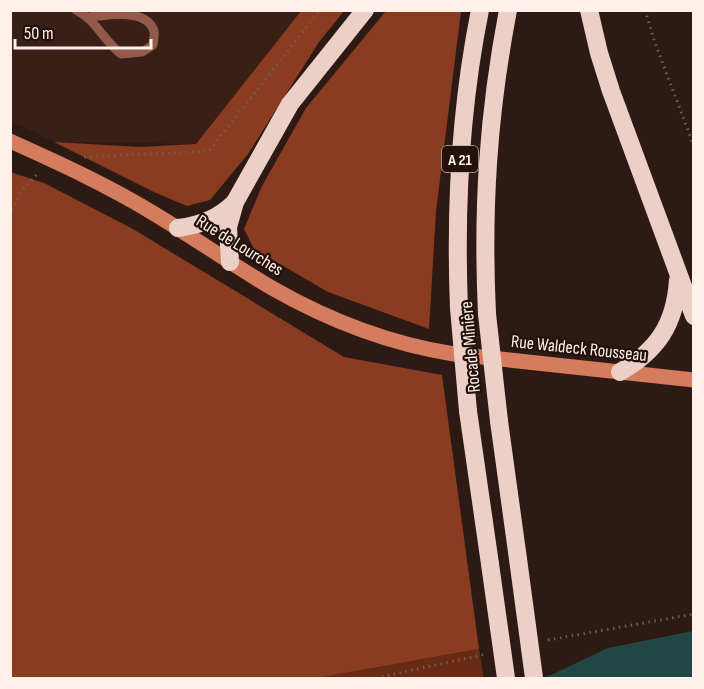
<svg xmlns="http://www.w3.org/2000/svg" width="704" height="689" viewBox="0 0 704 689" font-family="'Sofia Sans Condensed',sans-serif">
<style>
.built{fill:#391f16}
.green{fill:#682a13}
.forest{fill:#8a3c20}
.water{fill:#204744}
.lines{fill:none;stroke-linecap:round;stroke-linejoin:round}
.path{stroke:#6f5d57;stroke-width:3;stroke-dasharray:1.5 4.5;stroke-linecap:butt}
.lane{stroke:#925b49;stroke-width:9}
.secondary{stroke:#d47c5d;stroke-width:15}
.highway{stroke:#eccfc6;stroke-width:18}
.highway-bridge{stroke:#eccfc6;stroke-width:18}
.labels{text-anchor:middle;stroke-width:4.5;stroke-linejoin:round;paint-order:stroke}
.shield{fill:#24110b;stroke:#bdada8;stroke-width:1.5}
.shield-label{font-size:16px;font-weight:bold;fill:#fff0eb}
.street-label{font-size:18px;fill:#fff0eb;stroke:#24110b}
</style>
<rect width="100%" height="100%" fill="#2e1a14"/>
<path class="built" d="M10 11H301L196 144 54 142 11 121Z"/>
<path class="green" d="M479 649 484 678H317Z"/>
<g class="forest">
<path d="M301 11H344L319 42 248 154 210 200 187 206 154 192 54 142 140 147 196 144Z"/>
<path d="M386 11H461L436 211 429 329 328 292 254 249 244 229 262 186 306 108Z"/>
<path d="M10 172 44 183 133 229 344 357 442 375 479 649 317 678H11Z"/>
</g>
<path class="water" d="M693 631V678H538L549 676 608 648Z"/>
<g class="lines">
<g class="path">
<path d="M645 10 655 43 694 146"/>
<path d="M84 157 209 151 320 10"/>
<path d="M10 216 20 193 39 172"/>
<path d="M548 640 694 614"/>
<path d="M376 678 486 654"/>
</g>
<path class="lane" d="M76 10C96 20 103 40 121 54L142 52 153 45C153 41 155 35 154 31 146 7 107 16 89 17"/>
<path class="secondary" d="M10 141C59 163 107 185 153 213 193 237 231 264 272 288 328 320 390 344 454 354L694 380"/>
<g class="highway">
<path d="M589 10 599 53 611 91 694 316"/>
<path d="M178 228C201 225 219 218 235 202"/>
<path d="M230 262 228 227 235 202 290 104 365 10"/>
<path d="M459 308C455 208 460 109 480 10"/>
<path d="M487 314C482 208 488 115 508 10"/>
<path d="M620 372C658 350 675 324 678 280"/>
<path d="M468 411 490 564"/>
<path d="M499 421 518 559"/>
</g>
<g class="highway-bridge">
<path d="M459 308 468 411"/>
<path d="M487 314 499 421"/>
<path d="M518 559 534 678"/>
<path d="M490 564 506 678"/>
</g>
</g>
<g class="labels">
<rect class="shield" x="442" y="146" width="36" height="26" rx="4.5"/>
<g class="shield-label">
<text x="460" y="165">A 21</text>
</g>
<g class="street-label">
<text transform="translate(240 245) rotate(32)" y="6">Rue de Lourches</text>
<text transform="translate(470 347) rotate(-95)" y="6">Rocade Minière</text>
<text transform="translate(579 348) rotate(6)" y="6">Rue Waldeck Rousseau</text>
</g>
</g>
<rect width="704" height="689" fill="none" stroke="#fff0eb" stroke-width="24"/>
<path d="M15 39v9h136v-9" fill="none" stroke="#fff0eb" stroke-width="3"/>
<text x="24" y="39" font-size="18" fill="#fff0eb" stroke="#24110b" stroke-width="4.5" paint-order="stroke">50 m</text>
</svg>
